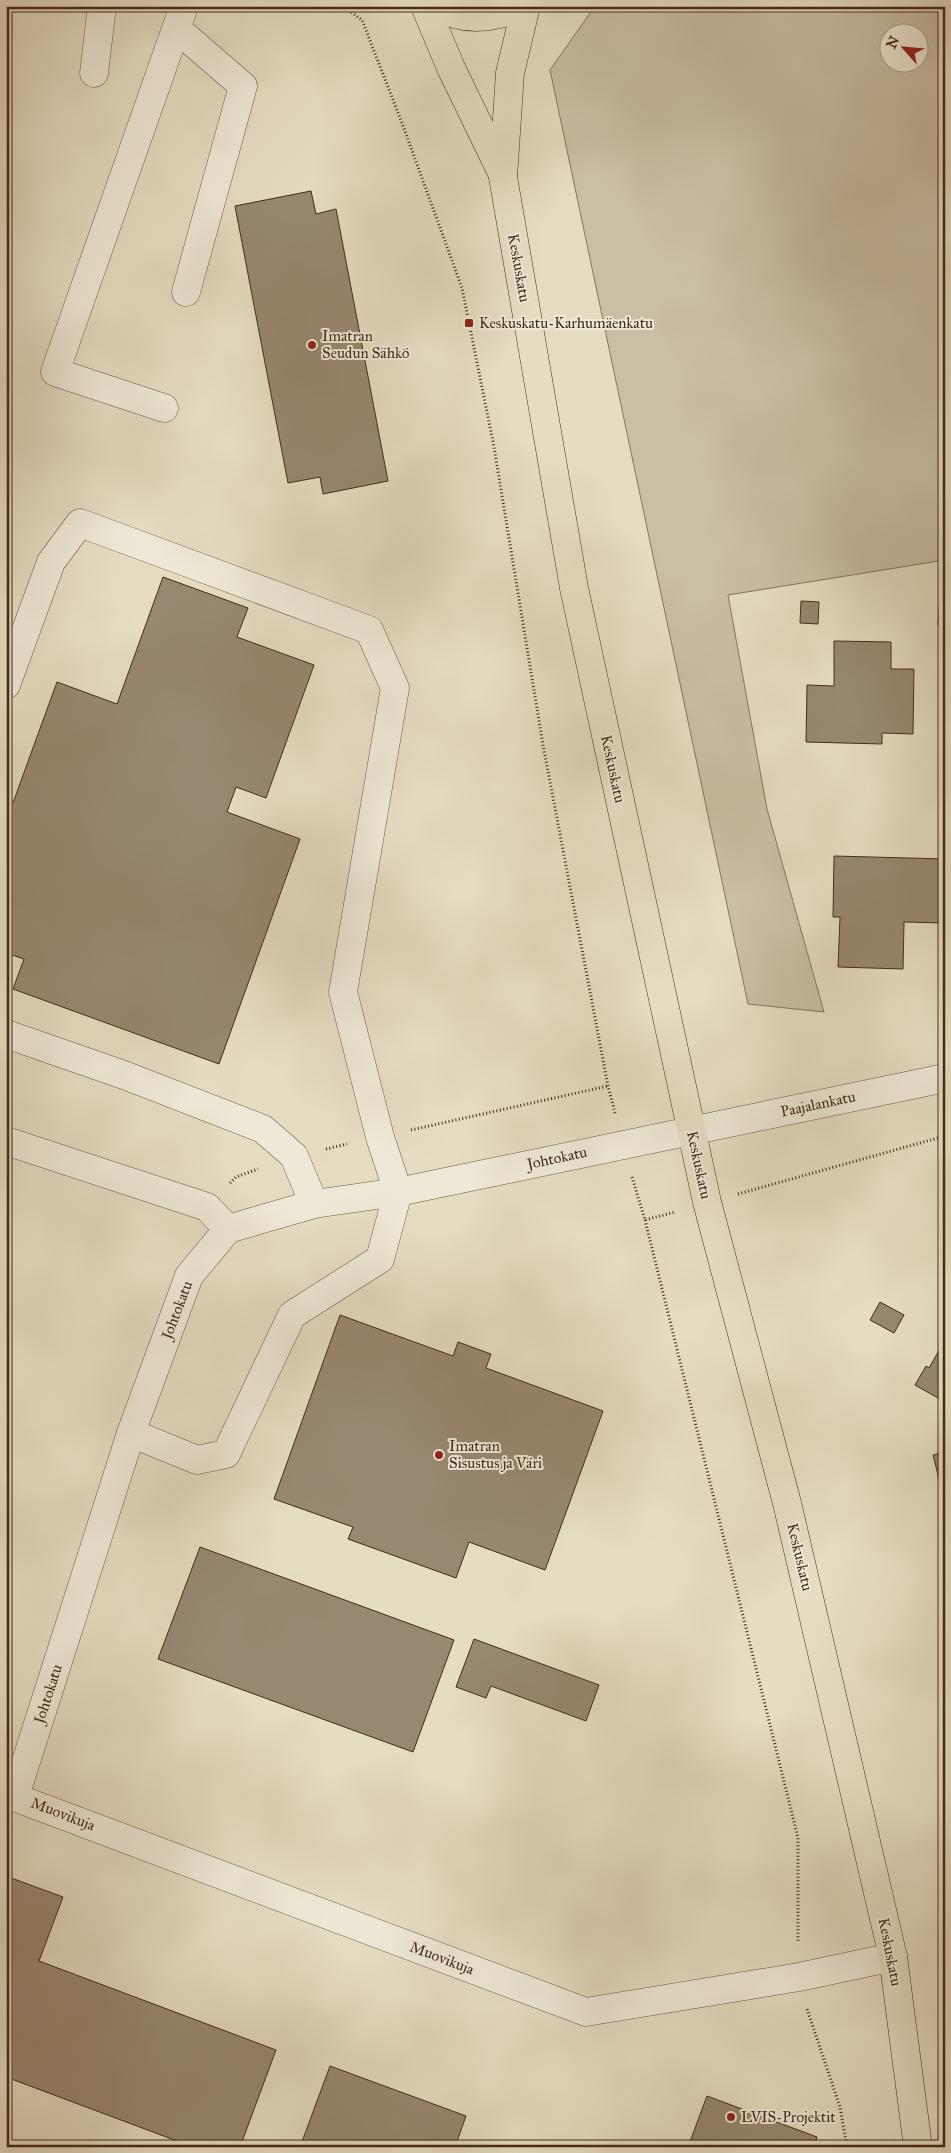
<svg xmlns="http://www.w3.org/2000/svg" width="951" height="2153" viewBox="0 0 951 2153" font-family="'IM FELL Great Primer',serif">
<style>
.green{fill:#c9bfa5;stroke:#86755f;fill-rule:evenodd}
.building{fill:#978871;stroke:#422b19}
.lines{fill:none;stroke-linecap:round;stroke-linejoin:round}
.minor-casing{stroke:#6b5843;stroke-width:29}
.major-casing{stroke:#422b19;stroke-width:29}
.path{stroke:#422b19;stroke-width:3;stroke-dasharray:1 2.5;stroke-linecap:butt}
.minor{stroke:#eee9d7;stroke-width:28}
.major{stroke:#e5ddc2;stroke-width:28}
.poi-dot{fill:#8f2418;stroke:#eee9d7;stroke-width:2}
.labels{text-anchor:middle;stroke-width:4;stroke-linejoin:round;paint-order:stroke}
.street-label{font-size:15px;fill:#422b19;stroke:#eee9d7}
.poi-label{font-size:15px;fill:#422b19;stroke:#eee9d7;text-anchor:start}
</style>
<rect width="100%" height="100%" fill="#e5ddc2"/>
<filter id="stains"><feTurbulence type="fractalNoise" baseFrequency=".004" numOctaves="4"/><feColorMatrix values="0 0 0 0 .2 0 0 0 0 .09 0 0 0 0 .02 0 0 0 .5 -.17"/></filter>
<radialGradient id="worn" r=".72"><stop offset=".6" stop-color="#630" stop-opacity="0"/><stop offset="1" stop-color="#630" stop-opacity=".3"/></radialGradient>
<path class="green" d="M595 6H945V560L728 595 767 809 824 1012 748 1004 550 70ZM888 32H918V62H888Z"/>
<g class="building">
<path d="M311 191 316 214 336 209 388 481 323 494 320 477 288 483 235 206Z"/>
<path d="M163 577 248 608 237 637 314 665 266 798 236 787 227 812 300 839 219 1064 13 989 24 959 6 953V822L57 682 117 704Z"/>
<path d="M801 601 819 602 818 624 800 623Z"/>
<path d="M939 605H945V625H938Z"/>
<path d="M834 641 891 642V669H914L913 734 882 733V744L806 742 807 685 834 686Z"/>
<path d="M834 856 945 859V923L904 922 903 969 838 967 840 917H833Z"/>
<path d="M880 1302 904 1315 894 1333 870 1320Z"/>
<path d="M340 1315 453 1356 458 1342 491 1354 486 1368 603 1411 545 1570 469 1542 456 1578 348 1539 353 1527 274 1499Z"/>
<path d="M945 1340V1402L915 1385 926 1366 929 1368Z"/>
<path d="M945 1452V1503L933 1455Z"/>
<path d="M200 1547 454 1640 413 1752 158 1659Z"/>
<path d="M474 1639 599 1685 586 1721 491 1686 486 1698 456 1687Z"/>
<path d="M6 1876 63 1897 39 1961 276 2050 240 2147H193L6 2077Z"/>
<path d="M330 2066 466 2116 455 2147H300Z"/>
<path d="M707 2096 817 2137 814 2147H688Z"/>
</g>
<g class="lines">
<g class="minor-casing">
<g id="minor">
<path d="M177 29 243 86 186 292"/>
<path d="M94 73 102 6"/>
<path d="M164 408 55 372 184 6"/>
<path d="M6 685 51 562 80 523 369 630 395 688 343 992 380 1137 398 1192 380 1259 292 1315 226 1454 197 1460 131 1433"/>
<path d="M6 1034 124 1075 263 1129 294 1156 314 1204"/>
<path d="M6 1141 207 1207 228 1229"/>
<path d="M6 1794 586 2012 799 1977 893 1957"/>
<path d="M15 1796 131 1433 189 1276 228 1229 314 1204 398 1192 945 1078"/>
</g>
</g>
<g class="major-casing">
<g id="major">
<path d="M425 6 451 68 503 175"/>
<path d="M436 6C465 23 494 18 524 6"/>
<path d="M526 6 510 73 503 177 574 588 707 1202 787 1503 893 1957 918 2147"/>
</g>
</g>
<g class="path">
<path d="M343 6 362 20 402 123 462 288 494 447 543 745 608 1086 615 1113"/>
<path d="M411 1130 608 1086"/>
<path d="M326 1149 347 1144"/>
<path d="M632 1177 645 1220 675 1212"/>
<path d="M230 1183 236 1177 258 1169"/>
<path d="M738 1194 945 1136"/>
<path d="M645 1220 798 1838V1943"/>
<path d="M807 2009 840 2107 847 2147"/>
</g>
<use href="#minor" class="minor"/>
<use href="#major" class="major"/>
</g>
<g class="poi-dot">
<rect x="464" y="318" width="10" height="10" rx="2.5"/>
<circle cx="312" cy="345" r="5"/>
<circle cx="439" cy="1455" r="5"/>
<circle cx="731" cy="2117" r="5"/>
</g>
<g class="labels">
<g class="street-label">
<text transform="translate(519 268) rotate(80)" y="5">Keskuskatu</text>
<text transform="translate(613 769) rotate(78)" y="5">Keskuskatu</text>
<text transform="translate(818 1104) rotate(-12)" y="5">Paajalankatu</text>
<text transform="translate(557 1158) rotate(-12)" y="5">Johtokatu</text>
<text transform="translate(699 1165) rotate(78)" y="5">Keskuskatu</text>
<text transform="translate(177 1310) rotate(-69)" y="5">Johtokatu</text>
<text transform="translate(800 1557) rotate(77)" y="5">Keskuskatu</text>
<text transform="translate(48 1694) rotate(-72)" y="5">Johtokatu</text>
<text transform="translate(63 1814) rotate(21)" y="5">Muovikuja</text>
<text transform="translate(890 1952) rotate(79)" y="5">Keskuskatu</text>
<text transform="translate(442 1958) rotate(21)" y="5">Muovikuja</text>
</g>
<g class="poi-label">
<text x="479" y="328">Keskuskatu-Karhumäenkatu</text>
<text x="322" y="341">Imatran<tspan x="322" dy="17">Seudun Sähkö</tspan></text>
<text x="449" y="1451">Imatran<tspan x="449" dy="17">Sisustus ja Väri</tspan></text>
<text x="741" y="2122">LVIS-Projektit</text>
</g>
</g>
<rect width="951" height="2153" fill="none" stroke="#e5ddc2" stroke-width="25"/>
<rect x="8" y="8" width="936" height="2138" fill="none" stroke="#422b19" stroke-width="2.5"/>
<rect x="12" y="12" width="926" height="2128" fill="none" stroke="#422b19"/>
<g transform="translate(904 48) rotate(297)"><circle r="24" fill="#eee9d7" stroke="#a99d8b"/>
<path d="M0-4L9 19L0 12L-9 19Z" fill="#8f2418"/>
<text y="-8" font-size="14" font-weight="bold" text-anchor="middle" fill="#422b19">N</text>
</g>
<rect width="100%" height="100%" filter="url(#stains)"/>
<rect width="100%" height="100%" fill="url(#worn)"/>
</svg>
